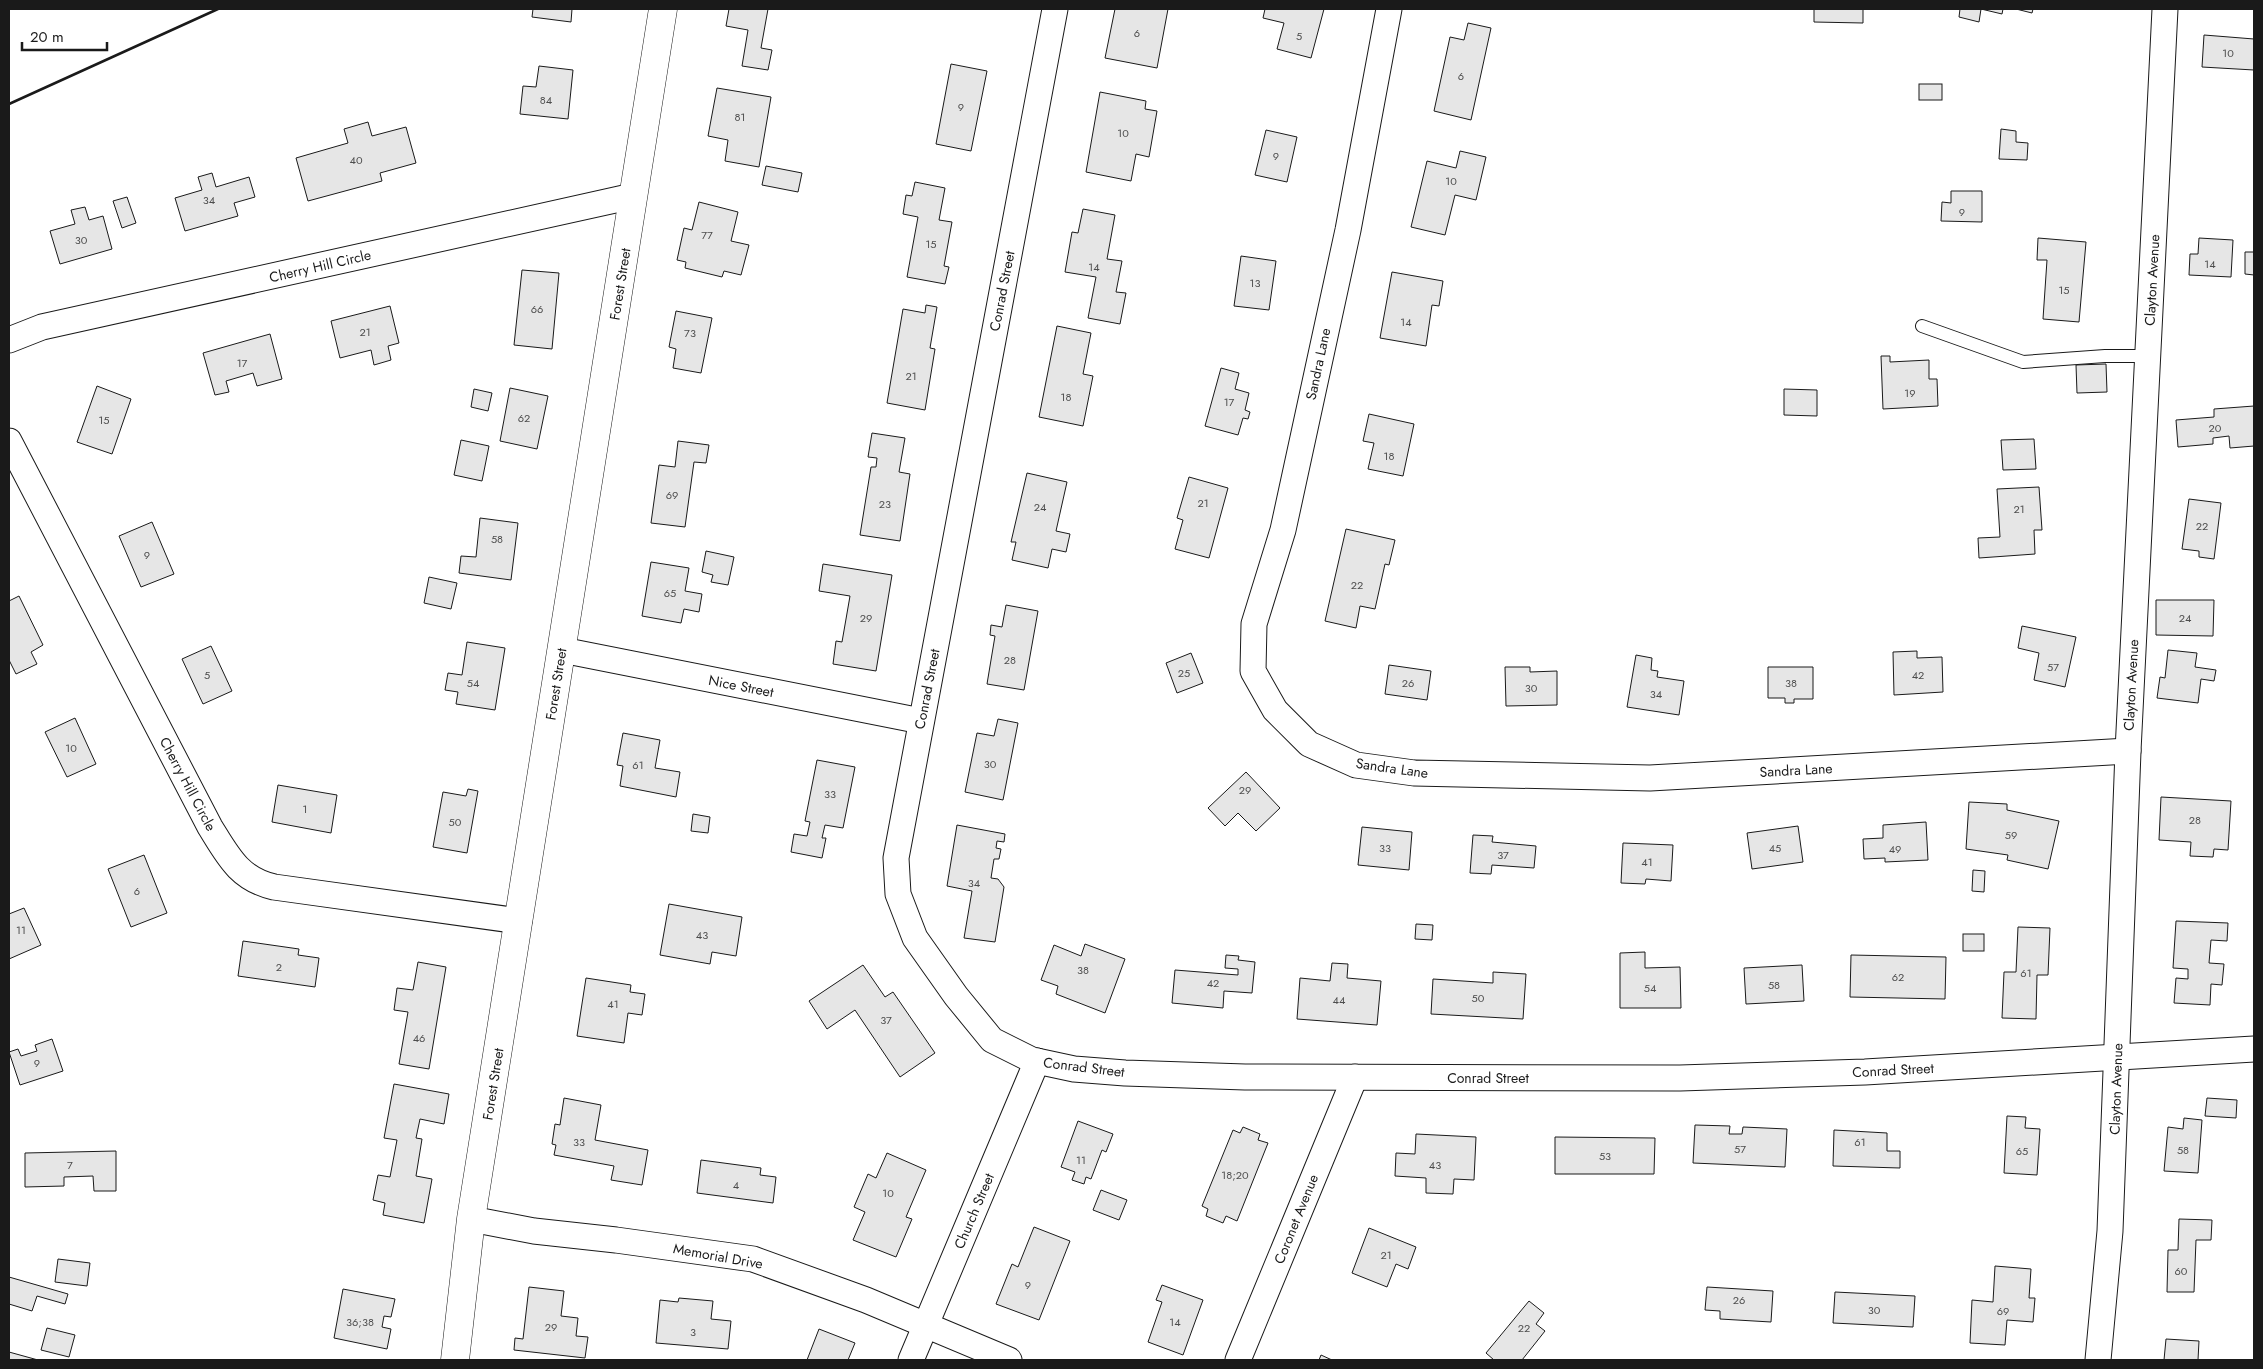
<svg xmlns="http://www.w3.org/2000/svg" width="2263" height="1369" viewBox="0 0 2263 1369" font-family="Jost,sans-serif">
<style>
.building{fill:#e6e6e6;stroke:#1a1a1a}
.lines{fill:none;stroke-linecap:round;stroke-linejoin:round}
.service-casing{stroke:#1a1a1a;stroke-width:14}
.minor-casing{stroke:#1a1a1a;stroke-width:27}
.tertiary-casing{stroke:#1a1a1a;stroke-width:29}
.service{stroke:#fff;stroke-width:12}
.minor{stroke:#fff;stroke-width:25}
.tertiary{stroke:#fff;stroke-width:28}
.wall{stroke:#1a1a1a;stroke-width:2.5}
.labels{text-anchor:middle;stroke-width:4;stroke-linejoin:round;paint-order:stroke}
.number-label{font-size:11px;fill:#4d4d4d}
.street-label{font-size:14px;fill:#1a1a1a;stroke:#fff}
</style>
<rect width="100%" height="100%" fill="#fff"/>
<g class="building">
<path d="M533 9H572L571 22 532 17Z"/>
<path d="M729 9H768L761 48 772 50 768 70 742 66 748 30 726 26Z"/>
<path d="M1115 9H1168L1157 68 1105 58Z"/>
<path d="M1265 9H1324L1311 58 1277 49 1284 23 1263 18Z"/>
<path d="M1814 9H1863V23L1814 22Z"/>
<path d="M1960 9H2003L2002 14 1981 9 1979 22 1959 17Z"/>
<path d="M2016 9H2033L2032 13Z"/>
<path d="M1468 23 1491 28 1471 120 1434 111 1450 37 1464 40Z"/>
<path d="M2204 35 2254 39V70L2202 67Z"/>
<path d="M951 64 987 71 971 151 936 144Z"/>
<path d="M539 66 573 70 568 119 520 114 523 86 536 87Z"/>
<rect x="1919" y="84" width="23" height="16"/>
<path d="M717 88 771 97 759 167 725 161 728 140 708 136Z"/>
<path d="M1100 92 1146 101 1145 109 1157 111 1149 157 1136 154 1131 181 1086 172Z"/>
<path d="M368 122 372 136 406 127 416 163 380 173 382 181 308 201 296 158 348 143 344 129Z"/>
<path d="M2001 129 2016 131V142L2028 143 2027 160 1999 159Z"/>
<path d="M1266 130 1297 137 1287 182 1255 175Z"/>
<path d="M1460 151 1486 157 1476 200 1455 195 1445 235 1411 227 1427 161 1456 168Z"/>
<path d="M766 166 802 173 798 192 762 185Z"/>
<path d="M212 173 216 187 249 177 255 197 234 203 238 216 185 231 175 198 202 190 198 177Z"/>
<path d="M915 182 945 188 939 220 952 222 944 266 949 267 945 284 907 277 918 217 903 214 906 195 912 196Z"/>
<path d="M1951 191H1982V222L1941 221 1942 202 1951 203Z"/>
<path d="M127 197 136 223 122 228 113 201Z"/>
<path d="M699 202 738 212 731 241 749 245 741 275 724 271 722 277 685 268 686 262 677 260 684 228 692 230Z"/>
<path d="M85 207 89 220 103 216 112 249 60 264 50 231 75 224 71 210Z"/>
<path d="M1083 209 1115 215 1107 259 1122 261 1116 292 1126 293 1120 324 1088 318 1096 277 1065 272 1072 232 1078 233Z"/>
<path d="M2038 238 2086 242 2079 322 2043 319 2047 260H2037Z"/>
<path d="M2199 238 2233 240 2231 277 2189 275 2190 254H2198Z"/>
<path d="M2245 252H2254V275L2245 274Z"/>
<path d="M1241 256 1276 261 1269 310 1234 306Z"/>
<path d="M522 270 559 273 552 349 514 345Z"/>
<path d="M1392 272 1443 281 1439 306 1432 305 1426 346 1380 338Z"/>
<path d="M926 305 937 307 930 348 935 349 925 410 887 403 903 309 925 313Z"/>
<path d="M390 306 399 343 388 346 391 360 374 365 371 350 340 358 331 321Z"/>
<path d="M676 311 712 318 701 373 673 368 676 349 669 347Z"/>
<path d="M1057 326 1091 333 1083 374 1093 376 1083 426 1039 417Z"/>
<path d="M270 334 282 379 257 386 253 373 226 381 229 392 215 395 203 353Z"/>
<path d="M1881 356H1890V362L1929 360V379H1937L1938 406 1883 409Z"/>
<path d="M2106 364 2107 392 2077 393 2076 365Z"/>
<path d="M1221 368 1239 373 1235 389 1249 393 1245 410 1250 412 1248 419 1243 418 1238 435 1205 426Z"/>
<path d="M97 386 131 399 112 454 77 442Z"/>
<path d="M510 388 548 396 537 449 500 441Z"/>
<path d="M474 389 492 393 488 411 471 407Z"/>
<path d="M1784 389 1817 390V416L1784 415Z"/>
<path d="M2254 406V446L2230 448 2229 436 2213 438V444L2178 447 2176 420 2214 417V409Z"/>
<path d="M1369 414 1414 424 1403 476 1368 469 1374 443 1363 441Z"/>
<path d="M872 433 905 438 899 472 910 474 900 541 860 535 871 467H876L877 458 868 457Z"/>
<path d="M2034 439 2036 469 2003 470 2001 440Z"/>
<path d="M461 440 489 446 482 481 454 475Z"/>
<path d="M678 441 709 445 706 463 694 462 685 527 651 523 659 465 675 467Z"/>
<path d="M1027 473 1067 482 1056 531 1070 534 1066 552 1052 549 1048 568 1012 560 1016 542H1011Z"/>
<path d="M1189 477 1228 488 1209 558 1175 549 1183 520 1177 518Z"/>
<path d="M2039 487 2042 530H2034L2035 554 1979 558 1978 538 2000 537 1997 489Z"/>
<path d="M2189 499 2221 503 2214 559 2199 557V551L2182 549Z"/>
<path d="M480 518 518 523 511 580 459 573 461 556 476 557Z"/>
<path d="M152 522 174 574 141 587 119 536Z"/>
<path d="M1346 529 1395 540 1389 565 1385 564 1375 609 1360 606 1356 628 1325 621Z"/>
<path d="M706 551 734 557 728 585 711 582 713 575 702 572Z"/>
<path d="M651 562 689 568 685 591 702 594 699 612 684 609 681 623 642 616Z"/>
<path d="M823 564 892 575 876 671 833 664 836 641 842 642 850 596 819 591Z"/>
<path d="M429 577 457 583 451 609 424 603Z"/>
<path d="M19 596 43 645 31 652 37 664 16 674 9 660V601Z"/>
<path d="M2156 600H2214L2213 636 2156 635Z"/>
<path d="M1006 605 1038 611 1024 690 987 684 995 636 990 635 991 625 1002 627Z"/>
<path d="M2022 626 2076 637 2065 687 2034 680 2039 653 2018 648Z"/>
<path d="M467 642 505 648 495 710 456 704 458 692 445 690 448 673 462 675Z"/>
<path d="M211 646 232 691 203 704 182 659Z"/>
<path d="M2168 650 2197 653 2195 667 2216 670 2214 681 2201 679 2198 703 2157 698 2160 677 2165 678Z"/>
<path d="M1917 651V658L1942 657 1943 692 1894 695 1893 652Z"/>
<path d="M1191 653 1203 683 1177 693 1166 663Z"/>
<path d="M1636 655 1652 658 1651 670 1658 671 1657 677 1684 681 1679 715 1627 707Z"/>
<path d="M1389 665 1431 671 1427 700 1385 694Z"/>
<path d="M1505 667H1530V672L1557 671V705L1506 706Z"/>
<path d="M1768 667H1813V699H1794V703H1785V698H1768Z"/>
<path d="M75 718 96 764 67 777 45 732Z"/>
<path d="M998 719 1018 723 1003 800 965 792 977 733 994 736Z"/>
<path d="M623 733 660 740 655 768 680 772 676 797 620 786 623 766 617 765Z"/>
<path d="M817 760 855 767 843 828 825 825 822 838H826L822 858 791 852 794 834 807 836 810 822 805 821Z"/>
<path d="M1246 772 1280 808 1256 831 1238 813 1225 826 1208 808Z"/>
<path d="M278 785 337 795 331 833 272 822Z"/>
<path d="M468 789 478 791 467 853 433 847 443 792 466 796Z"/>
<path d="M2161 797 2231 801 2228 850 2214 849 2213 857 2190 856 2191 842 2159 840Z"/>
<path d="M1969 802 2007 804V810L2059 821 2048 869 2007 860 2008 855 1966 849Z"/>
<path d="M693 814 710 817 708 833 691 831Z"/>
<path d="M1926 822 1928 860 1885 862V858L1864 859 1863 839 1883 838V825Z"/>
<path d="M957 825 1005 834 1004 842 997 841 996 848 1001 849 999 859H994L991 878 998 879 1004 887 995 942 964 938 972 891 947 886Z"/>
<path d="M1798 826 1803 862 1752 869 1747 833Z"/>
<path d="M1362 827 1412 832 1409 870 1358 865Z"/>
<path d="M1473 835 1493 836 1492 842 1536 846 1534 868 1492 865 1491 874 1470 873Z"/>
<path d="M1623 843 1673 845 1671 881 1646 879 1645 884 1621 883Z"/>
<path d="M144 855 167 913 131 927 108 869Z"/>
<path d="M1973 870 1985 871 1984 892 1972 891Z"/>
<path d="M669 904 742 917 736 956 712 952 710 964 660 955Z"/>
<path d="M24 908 41 945 9 959V914Z"/>
<path d="M2176 921 2228 923 2227 941 2211 940 2209 963 2224 964 2222 985 2211 984 2210 1005 2174 1003 2176 978 2188 979V969L2173 968Z"/>
<path d="M1416 924 1433 925 1432 940 1415 939Z"/>
<path d="M2018 927 2050 928 2048 975H2037L2036 1019 2002 1018 2004 972H2016Z"/>
<rect x="1963" y="934" width="21" height="17"/>
<path d="M243 941 299 949 298 955 319 958 315 987 238 976Z"/>
<path d="M1085 944 1125 959 1105 1013 1056 994 1058 986 1041 980 1054 945 1081 956Z"/>
<path d="M1645 952V968L1680 967 1681 1008H1620V953Z"/>
<path d="M1226 955 1239 956 1238 960 1255 962 1252 993 1224 991 1223 1008 1172 1003 1175 970 1238 975V969L1225 968Z"/>
<path d="M1851 955 1946 957 1945 999 1850 997Z"/>
<path d="M418 962 446 967 429 1069 399 1064 408 1012 394 1010 397 988 413 990Z"/>
<path d="M1332 963 1348 964 1347 978 1381 981 1377 1025 1297 1019 1300 978 1330 981Z"/>
<path d="M863 965 885 997 893 992 935 1053 900 1077 855 1010 827 1029 809 1001Z"/>
<path d="M1802 965 1804 1001 1746 1004 1744 968Z"/>
<path d="M1493 972 1526 974 1523 1019 1431 1014 1433 979 1493 983Z"/>
<path d="M586 978 631 985 630 992 645 994 642 1015 628 1013 624 1043 577 1036Z"/>
<path d="M52 1039 63 1071 20 1085 9 1052 18 1049 21 1056 37 1051 35 1045Z"/>
<path d="M394 1084 449 1094 444 1124 420 1119 416 1138 422 1139 416 1176 432 1179 424 1223 383 1215 385 1203 373 1200 378 1175 390 1177 397 1140 384 1138Z"/>
<path d="M564 1098 601 1105 595 1140 648 1150 642 1185 611 1180 614 1166 554 1155 556 1145 552 1144 555 1124 560 1125Z"/>
<path d="M2207 1098 2237 1100 2236 1118 2205 1116Z"/>
<path d="M2007 1116 2026 1117 2025 1128 2040 1129 2037 1175 2004 1173Z"/>
<path d="M2184 1118 2202 1120 2198 1173 2164 1171 2168 1127 2183 1129Z"/>
<path d="M1078 1121 1113 1134 1106 1152 1102 1150 1091 1179 1086 1177 1084 1184 1072 1180 1075 1172 1061 1167Z"/>
<path d="M1695 1125 1730 1126 1729 1134H1742L1743 1127 1787 1129 1785 1167 1693 1163Z"/>
<path d="M1243 1127 1260 1134 1258 1140 1268 1143 1237 1221 1226 1216 1223 1223 1206 1216 1208 1209 1202 1206 1233 1130 1240 1133Z"/>
<path d="M1834 1130 1887 1133V1151H1900V1168L1833 1166Z"/>
<path d="M1416 1134 1476 1137 1474 1180 1454 1179 1453 1194 1426 1193V1178L1395 1176 1396 1153 1415 1154Z"/>
<path d="M1555 1137 1655 1138 1654 1174H1555Z"/>
<path d="M116 1151V1191H94L93 1176 64 1177V1186L25 1187V1153Z"/>
<path d="M887 1153 926 1170 906 1217 912 1219 896 1257 853 1240 865 1212 854 1207 868 1174 876 1178Z"/>
<path d="M701 1160 761 1168 760 1175 776 1177 773 1203 697 1193Z"/>
<path d="M1101 1190 1127 1200 1119 1220 1093 1210Z"/>
<path d="M2179 1219 2212 1220 2211 1240H2196L2194 1292H2167L2168 1250H2178Z"/>
<path d="M1034 1227 1070 1241 1039 1320 996 1304 1012 1264 1018 1267Z"/>
<path d="M1369 1228 1416 1247 1408 1269 1396 1264 1387 1287 1352 1273Z"/>
<path d="M58 1259 90 1263 87 1286 55 1282Z"/>
<path d="M1995 1266 2031 1269 2029 1298H2035L2033 1322 2007 1320 2005 1345 1970 1343 1972 1300 1993 1302Z"/>
<path d="M9 1277 68 1294 65 1304 37 1296 32 1311 9 1304Z"/>
<path d="M1162 1285 1203 1300 1183 1355 1148 1342 1162 1302 1156 1300Z"/>
<path d="M529 1287 564 1291 561 1316 578 1318 576 1336 588 1337 585 1358 514 1350 515 1338 523 1339Z"/>
<path d="M1707 1287 1773 1291 1771 1322 1720 1319V1311L1705 1310Z"/>
<path d="M343 1289 395 1299 391 1317 384 1316 382 1327 391 1329 387 1349 334 1338Z"/>
<path d="M1835 1292 1915 1296 1913 1327 1833 1323Z"/>
<path d="M679 1298 713 1301 711 1319 731 1321 728 1349 656 1343 660 1300 678 1302Z"/>
<path d="M1529 1301 1544 1313 1536 1324 1545 1331 1522 1360H1494L1486 1353Z"/>
<path d="M47 1328 75 1335 69 1357 41 1350Z"/>
<path d="M819 1329 855 1343 848 1360H807Z"/>
<path d="M2166 1339 2199 1341 2198 1360H2164Z"/>
<path d="M9 1352 38 1360H9Z"/>
<path d="M1321 1355 1332 1360H1319Z"/>
</g>
<g class="lines">
<g class="service-casing">
<path id="service" d="M1922 326 2023 362 2105 356H2148"/>
</g>
<g class="minor-casing">
<g id="minor">
<path d="M1055 9 896 858 898 894 915 938 956 996 992 1040 1032 1060 1074 1069 1125 1073 1245 1077 1680 1078 1865 1072 2254 1049"/>
<path d="M1389 9 1348 230 1283 530 1254 624 1253 671 1275 710 1309 744 1356 765 1414 773 1650 778 2128 751"/>
<path d="M9 340 42 327 633 196"/>
<path d="M9 441 210 827C228 856 239 879 274 887L519 921"/>
<path d="M562 650 921 721"/>
<path d="M471 1219 534 1231 616 1240 753 1259 866 1300 1009 1360"/>
<path d="M911 1360 1037 1061"/>
<path d="M1238 1360 1355 1077"/>
<path d="M2098 1360 2110 1231 2128 751 2165 9"/>
</g>
</g>
<g class="tertiary-casing">
<path id="tertiary" d="M455 1360 471 1219 663 9"/>
</g>
<use href="#service" class="service"/>
<use href="#minor" class="minor"/>
<use href="#tertiary" class="tertiary"/>
<path class="wall" d="M9 104 218 9"/>
</g>
<g class="labels">
<g class="number-label">
<text x="1137" y="37">6</text>
<text x="1299" y="40">5</text>
<text x="2228" y="57">10</text>
<text x="1461" y="80">6</text>
<text x="546" y="104">84</text>
<text x="961" y="111">9</text>
<text x="740" y="121">81</text>
<text x="1123" y="137">10</text>
<text x="1276" y="160">9</text>
<text x="356" y="164">40</text>
<text x="1451" y="185">10</text>
<text x="209" y="204">34</text>
<text x="1962" y="216">9</text>
<text x="707" y="239">77</text>
<text x="81" y="244">30</text>
<text x="931" y="248">15</text>
<text x="2210" y="268">14</text>
<text x="1094" y="271">14</text>
<text x="1255" y="287">13</text>
<text x="2064" y="294">15</text>
<text x="537" y="313">66</text>
<text x="1406" y="326">14</text>
<text x="365" y="336">21</text>
<text x="690" y="337">73</text>
<text x="242" y="367">17</text>
<text x="911" y="380">21</text>
<text x="1910" y="397">19</text>
<text x="1066" y="401">18</text>
<text x="1229" y="406">17</text>
<text x="524" y="422">62</text>
<text x="104" y="424">15</text>
<text x="2215" y="432">20</text>
<text x="1389" y="460">18</text>
<text x="672" y="499">69</text>
<text x="1203" y="507">21</text>
<text x="885" y="508">23</text>
<text x="1040" y="511">24</text>
<text x="2019" y="513">21</text>
<text x="2202" y="530">22</text>
<text x="497" y="543">58</text>
<text x="147" y="559">9</text>
<text x="1357" y="589">22</text>
<text x="670" y="597">65</text>
<text x="866" y="622">29</text>
<text x="2185" y="622">24</text>
<text x="1010" y="664">28</text>
<text x="2053" y="671">57</text>
<text x="1184" y="677">25</text>
<text x="207" y="679">5</text>
<text x="1918" y="679">42</text>
<text x="473" y="687">54</text>
<text x="1408" y="687">26</text>
<text x="1791" y="687">38</text>
<text x="1531" y="692">30</text>
<text x="1656" y="698">34</text>
<text x="71" y="752">10</text>
<text x="990" y="768">30</text>
<text x="638" y="769">61</text>
<text x="1245" y="794">29</text>
<text x="830" y="798">33</text>
<text x="305" y="813">1</text>
<text x="2195" y="824">28</text>
<text x="455" y="826">50</text>
<text x="2011" y="839">59</text>
<text x="1385" y="852">33</text>
<text x="1775" y="852">45</text>
<text x="1895" y="853">49</text>
<text x="1503" y="859">37</text>
<text x="1647" y="866">41</text>
<text x="974" y="887">34</text>
<text x="137" y="895">6</text>
<text x="21" y="934">11</text>
<text x="702" y="939">43</text>
<text x="279" y="971">2</text>
<text x="1083" y="974">38</text>
<text x="2026" y="977">61</text>
<text x="1898" y="981">62</text>
<text x="1213" y="987">42</text>
<text x="1774" y="989">58</text>
<text x="1650" y="992">54</text>
<text x="1478" y="1002">50</text>
<text x="1339" y="1004">44</text>
<text x="613" y="1008">41</text>
<text x="886" y="1024">37</text>
<text x="419" y="1042">46</text>
<text x="37" y="1067">9</text>
<text x="579" y="1146">33</text>
<text x="1860" y="1146">61</text>
<text x="1740" y="1153">57</text>
<text x="2183" y="1154">58</text>
<text x="2022" y="1155">65</text>
<text x="1605" y="1160">53</text>
<text x="1081" y="1164">11</text>
<text x="70" y="1169">7</text>
<text x="1435" y="1169">43</text>
<text x="1235" y="1179">18;20</text>
<text x="736" y="1189">4</text>
<text x="888" y="1197">10</text>
<text x="1386" y="1259">21</text>
<text x="2181" y="1275">60</text>
<text x="1028" y="1289">9</text>
<text x="1739" y="1304">26</text>
<text x="1874" y="1314">30</text>
<text x="2003" y="1315">69</text>
<text x="360" y="1326">36;38</text>
<text x="1175" y="1326">14</text>
<text x="551" y="1331">29</text>
<text x="1524" y="1332">22</text>
<text x="693" y="1336">3</text>
</g>
<g class="street-label">
<text transform="translate(320 266) rotate(-13)" y="5">Cherry Hill Circle</text>
<text transform="translate(2152 280) rotate(-87)" y="5">Clayton Avenue</text>
<text transform="translate(620 284) rotate(-81)" y="5">Forest Street</text>
<text transform="translate(1002 291) rotate(-79)" y="5">Conrad Street</text>
<text transform="translate(1318 364) rotate(-78)" y="5">Sandra Lane</text>
<text transform="translate(556 684) rotate(-81)" y="5">Forest Street</text>
<text transform="translate(2131 685) rotate(-87)" y="5">Clayton Avenue</text>
<text transform="translate(741 686) rotate(11)" y="5">Nice Street</text>
<text transform="translate(927 689) rotate(-79)" y="5">Conrad Street</text>
<text transform="translate(1392 768) rotate(8)" y="5">Sandra Lane</text>
<text transform="translate(1796 770) rotate(-3)" y="5">Sandra Lane</text>
<text transform="translate(188 784) rotate(62)" y="5">Cherry Hill Circle</text>
<text transform="translate(1084 1067) rotate(7)" y="5">Conrad Street</text>
<text transform="translate(1893 1070) rotate(-3)" y="5">Conrad Street</text>
<text x="1488" y="1083">Conrad Street</text>
<text transform="translate(493 1084) rotate(-81)" y="5">Forest Street</text>
<text transform="translate(2116 1089) rotate(-88)" y="5">Clayton Avenue</text>
<text transform="translate(974 1211) rotate(-67)" y="5">Church Street</text>
<text transform="translate(1296 1219) rotate(-68)" y="5">Coronet Avenue</text>
<text transform="translate(718 1256) rotate(10)" y="5">Memorial Drive</text>
</g>
</g>
<rect width="2263" height="1369" fill="none" stroke="#1a1a1a" stroke-width="20"/>
<path d="M22 42v8h85v-8" fill="none" stroke="#1a1a1a" stroke-width="2.5"/>
<text x="30" y="42" font-size="15" fill="#1a1a1a" stroke="#ffffff" stroke-width="4" paint-order="stroke">20 m</text>
</svg>
